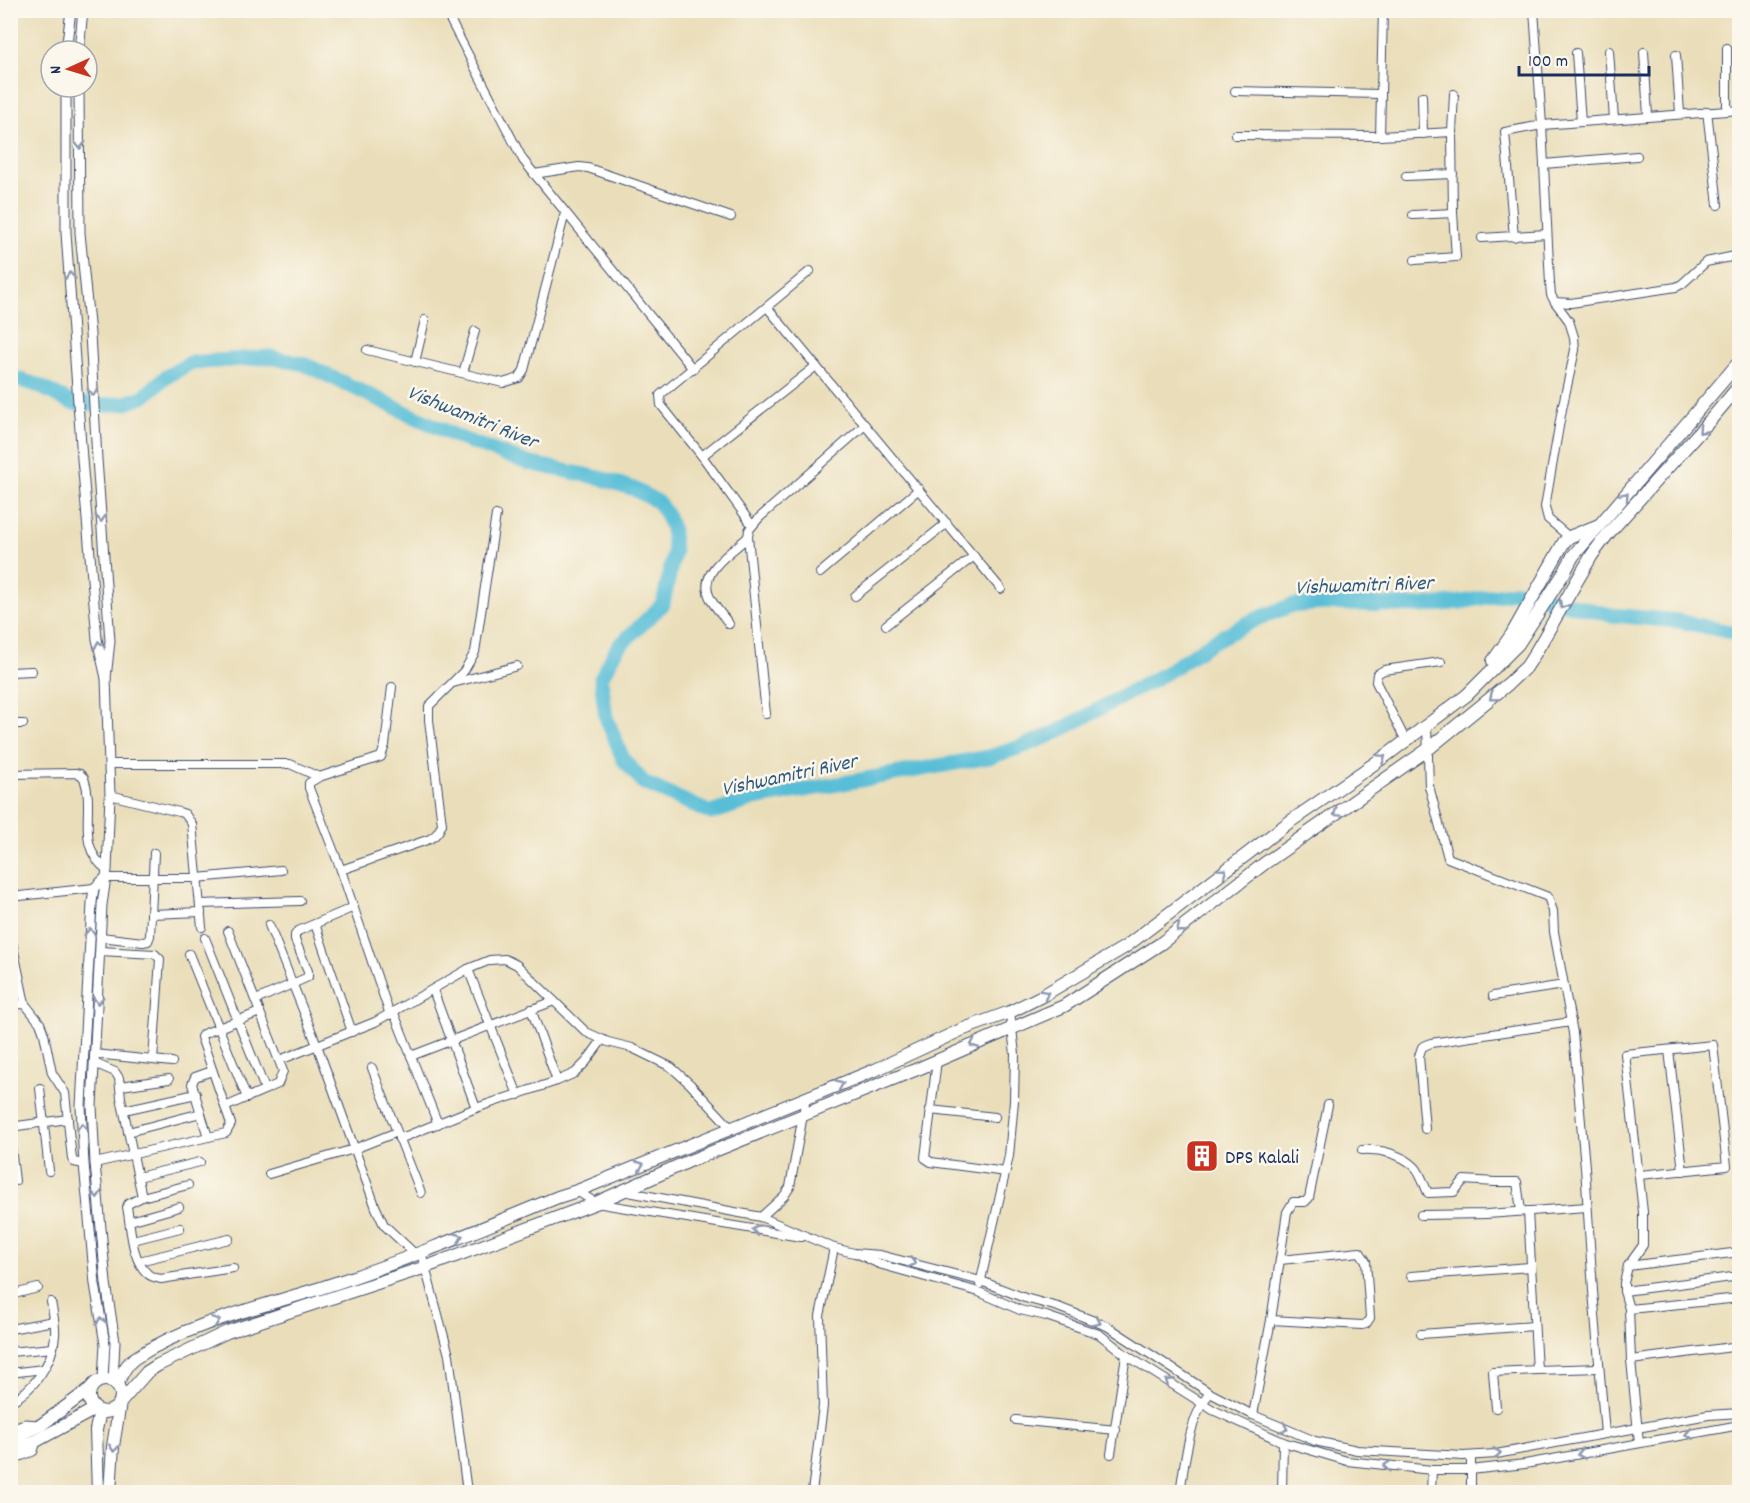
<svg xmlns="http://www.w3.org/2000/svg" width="1750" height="1503" viewBox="0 0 1750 1503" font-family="Dekko,sans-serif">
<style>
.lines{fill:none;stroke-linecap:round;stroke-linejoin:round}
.river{stroke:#59bed7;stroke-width:15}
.minor-casing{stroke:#3a496c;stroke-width:10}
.tertiary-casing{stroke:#3a496c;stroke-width:11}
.primary-casing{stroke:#3a496c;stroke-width:14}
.minor{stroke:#fff;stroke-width:8}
.tertiary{stroke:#fff;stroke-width:9}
.primary{stroke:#fff;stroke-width:12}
.oneway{stroke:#8d97ae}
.labels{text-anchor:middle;stroke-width:5;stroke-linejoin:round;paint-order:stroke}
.poi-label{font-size:20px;fill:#1b2f5e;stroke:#fbf7ec;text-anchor:start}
.water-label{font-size:21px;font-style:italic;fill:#2e5a82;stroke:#fbf7ec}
</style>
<rect width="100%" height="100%" fill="#fbf7ec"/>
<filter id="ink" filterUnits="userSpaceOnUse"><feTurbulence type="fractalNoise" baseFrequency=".0167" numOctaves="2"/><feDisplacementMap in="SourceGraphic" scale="12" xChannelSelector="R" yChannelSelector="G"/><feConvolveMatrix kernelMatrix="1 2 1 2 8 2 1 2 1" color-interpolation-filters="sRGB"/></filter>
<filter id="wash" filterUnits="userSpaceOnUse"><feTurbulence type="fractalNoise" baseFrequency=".008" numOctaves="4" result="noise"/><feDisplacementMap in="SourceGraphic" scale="24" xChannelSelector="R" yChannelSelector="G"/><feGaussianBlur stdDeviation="1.35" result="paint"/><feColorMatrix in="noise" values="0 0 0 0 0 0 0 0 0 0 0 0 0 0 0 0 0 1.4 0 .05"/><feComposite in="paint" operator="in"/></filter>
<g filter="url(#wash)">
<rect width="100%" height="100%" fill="#eadeba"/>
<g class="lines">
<path class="river" d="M10 377 37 385 72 403 105 405 126 403 143 397 166 377 190 363 270 357 304 364 462 439 528 463 600 478 634 489 658 502 666 514 672 528 674 552 663 604 617 648 601 678 606 717 623 759 644 783 711 813 754 799 989 757 1024 746 1053 734 1164 674 1212 642 1254 620 1290 606 1324 603 1422 606 1462 602 1518 591 1611 615 1679 621 1740 634"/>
</g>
</g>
<g filter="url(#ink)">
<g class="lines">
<g class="minor-casing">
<g id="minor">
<path d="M445 10 523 160 693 369"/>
<path d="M1534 10 1542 125 1740 110"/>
<path d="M1727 48V110"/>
<path d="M1609 51 1614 119"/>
<path d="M1644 52 1648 116"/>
<path d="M1576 53 1581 122"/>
<path d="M1676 55 1680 113"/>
<path d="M1235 91 1380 94"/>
<path d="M1422 96 1423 134"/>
<path d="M1707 111 1718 205"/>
<path d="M1452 132 1454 94"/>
<path d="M1235 135 1380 136 1383 10"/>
<path d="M1380 136 1452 132 1453 213 1456 257 1415 260"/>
<path d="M1544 164 1637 156"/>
<path d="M534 174 579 167 588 168 731 217"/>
<path d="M1406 176 1453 174"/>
<path d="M1413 215 1453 213"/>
<path d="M1514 237 1505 132 1542 125 1550 284 1551 295 1555 302 1571 303 1676 287 1682 284 1706 262 1740 255"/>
<path d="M1482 238 1547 234"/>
<path d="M1555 302 1569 321 1574 337 1575 350 1562 409 1545 507 1548 519 1569 537"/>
<path d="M767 307 1001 589"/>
<path d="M367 350 503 383 519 378 524 370 565 213"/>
<path d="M415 362 425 320"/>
<path d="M463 373 475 331"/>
<path d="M702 456 816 366"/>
<path d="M752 525 702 456 661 405 660 395 810 271"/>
<path d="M820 573 919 489"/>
<path d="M855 596 947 523"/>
<path d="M729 624C723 615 710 603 708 592 702 569 733 551 748 537"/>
<path d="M886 625 974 556"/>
<path d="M10 672 32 671"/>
<path d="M453 683 517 666"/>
<path d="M766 714 748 537 749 530 759 518 865 425"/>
<path d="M10 724H23"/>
<path d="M1427 726 1429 786 1448 858 1548 897 1553 911 1554 932 1573 1033 1585 1167 1593 1291 1605 1434"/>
<path d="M1406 741 1376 682 1377 674 1384 670 1441 662"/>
<path d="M109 764H290L319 777"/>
<path d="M10 774 75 773 80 774 84 778C96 811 74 845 107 870"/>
<path d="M110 795 179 812 185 814 192 824 202 927"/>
<path d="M341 870 430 839C437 835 439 831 442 824L429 720V706L464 671 475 652 496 515"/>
<path d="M105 878H197L281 870"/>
<path d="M10 897 94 888"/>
<path d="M200 904 300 901"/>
<path d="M151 914 201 912"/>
<path d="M315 924 352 1032"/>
<path d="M269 925 317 1045 376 1208 384 1225 415 1254"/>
<path d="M10 932 25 1004 10 1005"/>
<path d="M101 937 143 942 148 941 150 936 154 853"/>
<path d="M205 938 265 1089"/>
<path d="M100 951 155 954 160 959 153 1060"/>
<path d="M189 954 247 1098"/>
<path d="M468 969 518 1095"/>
<path d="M433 990 476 1108"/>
<path d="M1493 996 1564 985"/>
<path d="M256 1000 308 977V971L295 940V935L298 931 354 907"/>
<path d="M25 1004 40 1023 44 1034 52 1073 65 1093 72 1159 74 1162 84 1164"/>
<path d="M531 1009 557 1081"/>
<path d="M394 1013 438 1124"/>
<path d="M390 1015 341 870 309 788V783L319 777 381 757 385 745 392 687"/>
<path d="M1669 1050 1683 1171"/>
<path d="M95 1054 172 1062"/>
<path d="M411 1056 554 1001"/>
<path d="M280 1060 375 1022 468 969 490 960 505 959 517 965 586 1032 608 1042 632 1048 671 1067 690 1084 731 1128"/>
<path d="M937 1060 925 1158 931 1162 1006 1172"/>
<path d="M94 1063 115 1072 119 1078 121 1098 142 1197"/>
<path d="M372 1068 421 1193"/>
<path d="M121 1086 169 1079"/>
<path d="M40 1088 49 1171"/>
<path d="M225 1107 278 1084 283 1071 228 931"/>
<path d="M124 1110 196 1094"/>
<path d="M930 1110 995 1117"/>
<path d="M10 1127 68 1119"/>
<path d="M1425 1129 1419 1056 1422 1047 1431 1043 1571 1022"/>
<path d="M128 1132 201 1113"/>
<path d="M208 1137 192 1084 195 1077 212 1071"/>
<path d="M10 1139 15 1181"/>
<path d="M399 1139 476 1108 557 1081 575 1073 586 1062 602 1040"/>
<path d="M1362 1150C1380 1149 1402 1154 1415 1167 1421 1173 1424 1185 1428 1193L1454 1192 1464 1180 1495 1182H1517L1521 1211"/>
<path d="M95 1163 226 1133 231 1124 201 1037 203 1034 260 1012"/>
<path d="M269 1174 354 1149 397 1132"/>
<path d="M138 1177 200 1162"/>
<path d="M188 1185 142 1197 128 1204 127 1207C131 1227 131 1260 148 1274 151 1277 156 1278 161 1279L233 1268"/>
<path d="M577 1191 596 1203 801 1237"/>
<path d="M623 1191 761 1217 834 1248 854 1253 880 1255 981 1281 1025 1298 1058 1307 1107 1326 1210 1393 1253 1415 1315 1441 1357 1450 1463 1456 1496 1454 1708 1415 1740 1413"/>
<path d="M1421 1215 1487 1214 1587 1207"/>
<path d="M761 1217 784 1196 790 1187 806 1098"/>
<path d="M130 1221 179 1207"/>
<path d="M133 1240 180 1228"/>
<path d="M421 1252 449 1355 467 1492"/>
<path d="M858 1254 879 1264 979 1292 1020 1310 1046 1316 1099 1334 1126 1355 1213 1410 1283 1442 1347 1461 1432 1470H1470L1525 1464 1740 1425"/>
<path d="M139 1261 229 1239"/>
<path d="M1628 1266 1740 1252"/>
<path d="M1411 1276 1530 1267"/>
<path d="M980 1284 1009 1156 1014 1101 1015 1054 1010 1012"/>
<path d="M1624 1291 1740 1276"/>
<path d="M10 1295 38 1288"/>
<path d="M1629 1309 1740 1298"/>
<path d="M1271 1320 1362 1325 1366 1324 1370 1318 1366 1261 1360 1252 1280 1260"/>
<path d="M10 1329 54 1321"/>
<path d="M1421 1334 1534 1326"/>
<path d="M10 1352 53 1348"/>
<path d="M1631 1360 1740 1346"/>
<path d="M1537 1370 1599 1368"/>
<path d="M10 1373 43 1369"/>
<path d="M10 1402C34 1390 53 1362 55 1336 56 1325 53 1313 51 1302"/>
<path d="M1496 1408 1493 1372 1537 1370 1528 1211"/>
<path d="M1253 1415 1271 1320 1287 1212 1293 1202H1305L1309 1198 1328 1105"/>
<path d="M1016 1420 1116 1430"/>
<path d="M1639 1443 1631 1360 1629 1309 1624 1291V1283L1628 1266 1643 1245V1212L1625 1054 1713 1045 1727 1166 1640 1175"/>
<path d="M1111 1454 1126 1355"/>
<path d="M812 1492 823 1406 820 1316 834 1248"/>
<path d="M1180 1492C1185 1462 1189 1416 1210 1393"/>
<path d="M1282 1492 1283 1442"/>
<path d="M1431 1492 1432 1470"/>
<path d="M1471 1492V1456"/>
</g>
</g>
<g class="tertiary-casing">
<g id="tertiary">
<path d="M66 51 71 10"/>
<path d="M79 51 83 10"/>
<path d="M66 87V233L82 459 97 639 106 678 110 641 97 459 90 334 80 233 79 87"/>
<path d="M106 678 110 795 107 870 102 905 92 1106 95 1163 106 1283 115 1342 113 1381"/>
<path d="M103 1379 105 1344 95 1284 84 1164 81 1106 92 903 94 888 105 878"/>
<path d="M10 1429 25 1424 40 1425"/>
<path d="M10 1460 33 1451 36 1441"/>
</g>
</g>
<g class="primary-casing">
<g id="primary">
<path d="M1493 661 1512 634 1564 542 1569 537 1599 525"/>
<circle cx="105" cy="1396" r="16"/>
<path d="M117 1384C122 1374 126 1364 135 1358 194 1320 271 1305 336 1283 412 1258 485 1227 558 1197L577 1191 875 1070 961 1030 1010 1012 1042 996 1125 947 1288 823 1387 755 1467 695 1518 644 1564 573 1573 556 1740 361"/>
<path d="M10 1439 41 1425 90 1389"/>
<path d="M10 1450 36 1441 95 1409"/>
<path d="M98 1492 96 1430 100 1411"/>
<path d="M110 1492 113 1446 120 1403 147 1372 158 1365 227 1332 426 1267 596 1203 687 1162 920 1068 1064 1006 1160 944 1265 863 1427 750 1508 684 1527 666 1534 655 1592 555 1607 535 1713 417 1740 385"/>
</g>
</g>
<use href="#minor" class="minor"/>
<use href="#tertiary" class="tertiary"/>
<use href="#primary" class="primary"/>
</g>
<defs><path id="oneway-chevron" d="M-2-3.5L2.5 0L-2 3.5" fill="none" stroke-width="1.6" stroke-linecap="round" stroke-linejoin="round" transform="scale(1.5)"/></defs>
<g class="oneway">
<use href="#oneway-chevron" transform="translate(80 145) rotate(90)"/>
<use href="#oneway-chevron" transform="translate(70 276) rotate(-95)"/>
<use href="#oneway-chevron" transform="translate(93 392) rotate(87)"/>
<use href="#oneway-chevron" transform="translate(1702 430) rotate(132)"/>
<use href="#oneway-chevron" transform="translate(1625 496) rotate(-49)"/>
<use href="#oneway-chevron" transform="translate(101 518) rotate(86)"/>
<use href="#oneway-chevron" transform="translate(1563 605) rotate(120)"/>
<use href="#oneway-chevron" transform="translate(99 645) rotate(-101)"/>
<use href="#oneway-chevron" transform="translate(1493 697) rotate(141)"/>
<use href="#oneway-chevron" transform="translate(1382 758) rotate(-34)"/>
<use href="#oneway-chevron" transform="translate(1337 813) rotate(145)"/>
<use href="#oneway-chevron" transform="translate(1223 872) rotate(-37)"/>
<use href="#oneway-chevron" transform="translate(1180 929) rotate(142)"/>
<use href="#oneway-chevron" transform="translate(90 932) rotate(-87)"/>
<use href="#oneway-chevron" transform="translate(1045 994) rotate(-29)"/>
<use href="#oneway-chevron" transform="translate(98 1000) rotate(93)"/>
<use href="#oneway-chevron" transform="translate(974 1044) rotate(157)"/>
<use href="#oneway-chevron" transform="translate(840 1084) rotate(-22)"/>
<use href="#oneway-chevron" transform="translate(82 1127) rotate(-93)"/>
<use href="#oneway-chevron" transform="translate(640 1165) rotate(-22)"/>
<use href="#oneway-chevron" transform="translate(97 1194) rotate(85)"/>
<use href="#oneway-chevron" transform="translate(756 1230) rotate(-169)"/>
<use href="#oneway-chevron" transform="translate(459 1237) rotate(-22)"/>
<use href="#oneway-chevron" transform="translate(912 1263) rotate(15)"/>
<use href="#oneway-chevron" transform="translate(101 1321) rotate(-100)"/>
<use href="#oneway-chevron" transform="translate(216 1321) rotate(-21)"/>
<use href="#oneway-chevron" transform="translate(1097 1322) rotate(22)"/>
<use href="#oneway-chevron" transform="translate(1169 1382) rotate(-147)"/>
<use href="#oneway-chevron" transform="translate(1284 1428) rotate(23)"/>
<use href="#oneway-chevron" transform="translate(1689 1434) rotate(170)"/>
<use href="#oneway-chevron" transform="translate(114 1448) rotate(96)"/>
<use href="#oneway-chevron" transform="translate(1497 1453) rotate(-7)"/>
<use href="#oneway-chevron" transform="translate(1581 1454) rotate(170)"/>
<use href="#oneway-chevron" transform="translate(1387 1466) rotate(-175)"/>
</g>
</g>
<defs>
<g id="building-square" transform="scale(1.725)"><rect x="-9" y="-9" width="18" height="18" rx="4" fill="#c8321e" stroke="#fbf7ec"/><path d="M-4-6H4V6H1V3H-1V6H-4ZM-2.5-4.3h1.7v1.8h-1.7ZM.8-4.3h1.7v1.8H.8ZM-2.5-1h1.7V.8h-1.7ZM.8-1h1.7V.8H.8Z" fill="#fff"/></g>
</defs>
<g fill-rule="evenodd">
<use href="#building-square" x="1202" y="1156"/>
</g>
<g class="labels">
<g class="poi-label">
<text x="1225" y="1163">DPS Kalali</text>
</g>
<g class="water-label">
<text transform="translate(473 416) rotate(22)" y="7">Vishwamitri River</text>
<text transform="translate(1364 584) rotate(-2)" y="7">Vishwamitri River</text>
<text transform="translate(789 774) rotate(-12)" y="7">Vishwamitri River</text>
</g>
</g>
<rect width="1750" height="1503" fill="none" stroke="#fbf7ec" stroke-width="36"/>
<g transform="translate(69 69) rotate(266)"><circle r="28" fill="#fbf7ec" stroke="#a1a7b3" stroke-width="1.5"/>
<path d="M0-4.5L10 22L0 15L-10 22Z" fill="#c8321e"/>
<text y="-9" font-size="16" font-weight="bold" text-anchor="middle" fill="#1b2f5e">N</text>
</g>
<path d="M1519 66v9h130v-9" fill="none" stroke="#1b2f5e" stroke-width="3"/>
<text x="1528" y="66" font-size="18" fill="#1b2f5e" stroke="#fbf7ec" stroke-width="4.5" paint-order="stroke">100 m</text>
</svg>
